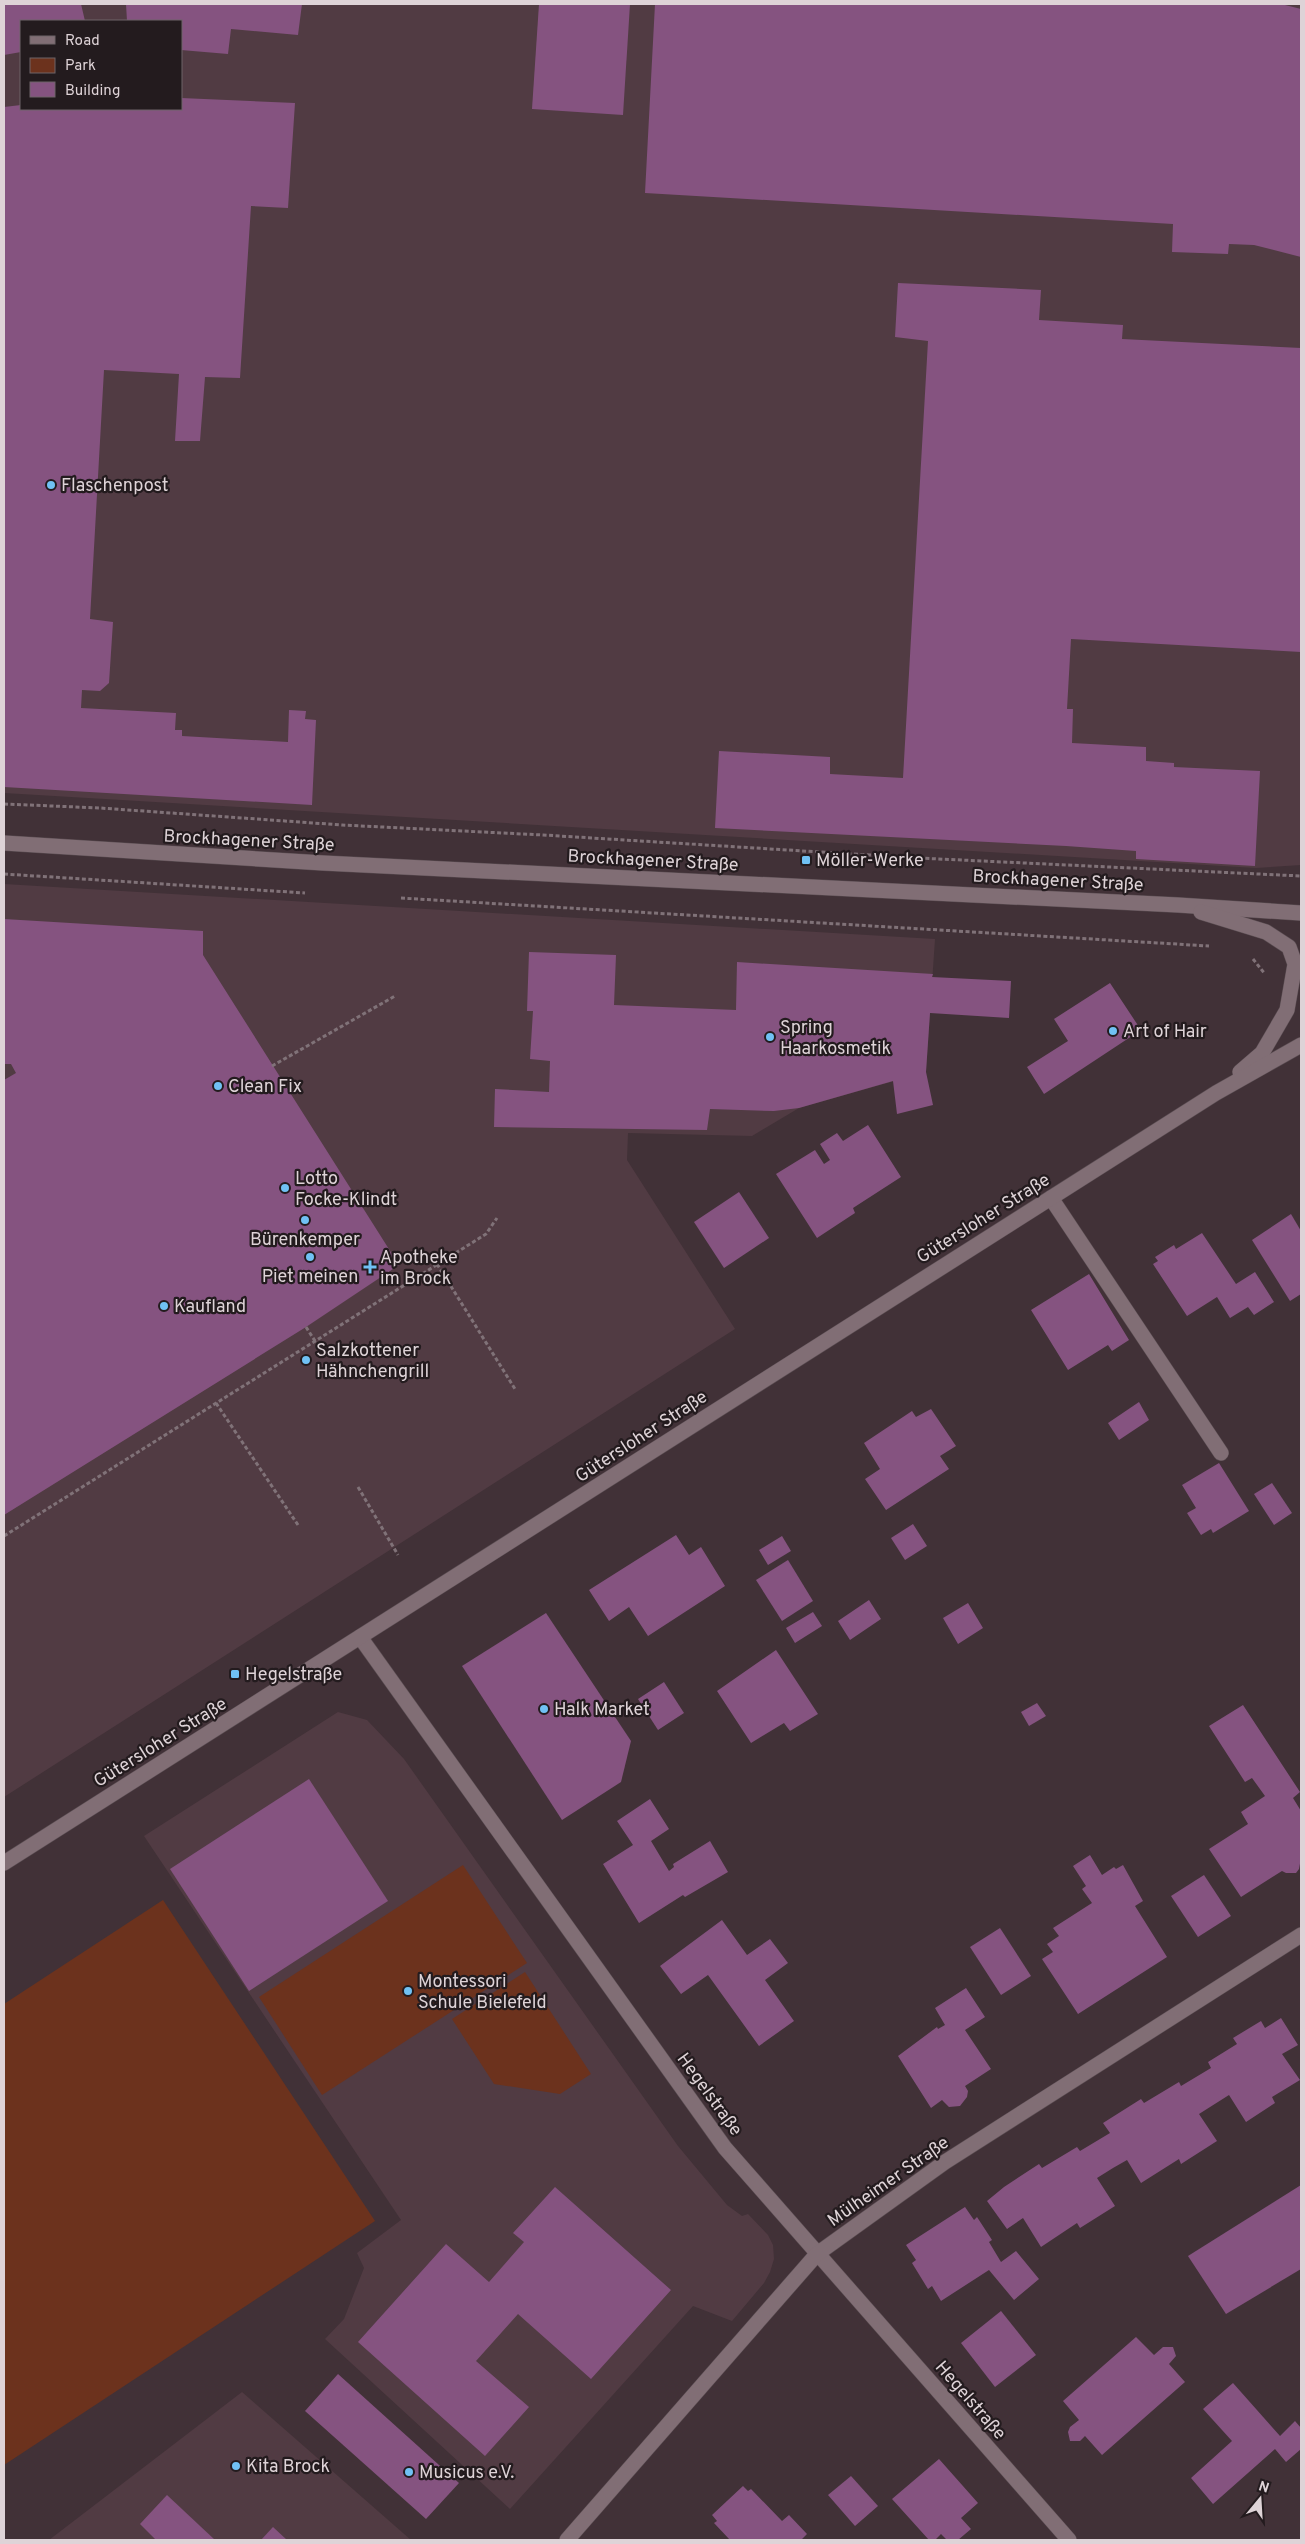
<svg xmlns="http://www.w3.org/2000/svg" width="1305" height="2544" viewBox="0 0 1305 2544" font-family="Overpass,sans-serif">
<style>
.built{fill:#513b43;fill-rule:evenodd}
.green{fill:#6c321d}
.building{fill:#855380}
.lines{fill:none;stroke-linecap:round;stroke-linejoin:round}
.lane-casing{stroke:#5a4d52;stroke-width:16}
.street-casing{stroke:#5a4d52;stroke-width:16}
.secondary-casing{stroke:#5a4d52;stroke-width:16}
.path{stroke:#807278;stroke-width:3;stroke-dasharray:4 2.5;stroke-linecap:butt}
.lane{stroke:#816e75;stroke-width:15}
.street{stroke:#816e75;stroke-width:15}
.secondary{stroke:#816e75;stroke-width:15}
.poi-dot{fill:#70c1f4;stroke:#231b1e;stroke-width:2}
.labels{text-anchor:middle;stroke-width:4.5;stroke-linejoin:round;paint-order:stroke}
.poi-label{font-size:18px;fill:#ded3d7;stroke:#231b1e;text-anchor:start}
.street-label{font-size:18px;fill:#ded3d7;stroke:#231b1e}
</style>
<rect width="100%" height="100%" fill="#413137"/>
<g class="built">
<path d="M4 4H1301V865L1256 868 4 793ZM21 21H181V109H21Z"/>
<path d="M4 884 935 939 926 1072 799 1108 752 1136 628 1133 627 1160 735 1329 4 1797Z"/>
<path d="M338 1712 367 1720 404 1759 678 2146 727 2205 742 2216 748 2214 768 2235 773 2245 774 2259 770 2272 764 2283 732 2321 693 2306 510 2509 325 2339 344 2319 364 2268 357 2253 401 2220 144 1836Z"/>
<path d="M242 2392 411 2540H49Z"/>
</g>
<g class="green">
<path d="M463 1865 527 1963 322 2095 259 1997Z"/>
<path d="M163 1900 375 2221 4 2465V2004Z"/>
<path d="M525 1972 591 2074 560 2094 494 2084 452 2019Z"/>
</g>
<g class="building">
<path d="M4 4H81L85 21H21V52L4 55Z"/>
<path d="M126 4H302L298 35 231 29 228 54 181 50V21H127Z"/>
<path d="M539 4H630L623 115 532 109Z"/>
<path d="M655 4H1281L1301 9V257L1254 245 1229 244 1228 254 1172 252 1173 224 645 193Z"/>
<path d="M181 98 295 103 288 208 251 206 240 378 205 377 200 441H175L179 374 104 370 90 619 113 622 109 683 100 691 82 690 81 708 176 713 175 730H182V736L288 742 289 710 306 711 305 719 316 720 312 805 4 787V107L21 105V109H181Z"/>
<path d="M898 283 1041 290 1039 320 1123 325 1122 339 1301 348V652L1071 639 1067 709H1073L1072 743 1146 747V761L1174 763V767L1260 771 1255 866 1136 859V851L1066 846 715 828 719 751 830 757V774L903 778 928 341 895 337Z"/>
<path d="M4 919 203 931V955L399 1265 306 1327 4 1515V1080L16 1073 11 1064H4Z"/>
<path d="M529 952 616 955 614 1005 736 1010 737 962 933 974 932 977 1011 981 1009 1018 930 1013 926 1072 933 1105 897 1114 893 1081 799 1108 774 1111 710 1109 707 1130 494 1127 495 1089 549 1092 550 1061 530 1059 533 1011H527Z"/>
<path d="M1110 983 1141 1030 1044 1094 1027 1067 1068 1041 1054 1019Z"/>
<path d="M868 1125 901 1177 853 1208 855 1213 817 1238 776 1174 815 1150 824 1164 830 1160 820 1144 837 1133 843 1141Z"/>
<path d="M739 1192 769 1238 724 1268 694 1222Z"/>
<path d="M1291 1214 1301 1231V1294L1290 1301 1252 1240Z"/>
<path d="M1202 1233 1236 1284 1255 1272 1274 1302 1254 1315 1248 1307 1230 1318 1217 1297 1187 1316 1153 1264 1158 1261 1155 1257 1174 1245 1176 1249Z"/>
<path d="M1089 1274 1129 1340 1112 1351 1108 1345 1068 1370 1031 1310Z"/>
<path d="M1139 1402 1149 1420 1119 1440 1108 1423Z"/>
<path d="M931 1409 956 1446 940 1456 949 1469 886 1510 865 1479 880 1469 864 1443 912 1411 916 1417Z"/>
<path d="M1219 1463 1249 1511 1213 1533 1211 1529 1201 1535 1187 1513 1196 1508 1182 1485Z"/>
<path d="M1272 1483 1292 1513 1274 1525 1254 1494Z"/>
<path d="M913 1524 927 1546 905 1560 891 1538Z"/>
<path d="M676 1535 689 1555 701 1547 725 1586 648 1636 629 1607 609 1621 589 1590Z"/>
<path d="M782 1536 791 1551 768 1565 759 1550Z"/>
<path d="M788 1560 813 1601 782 1621 756 1580Z"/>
<path d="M869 1600 881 1619 850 1640 838 1621Z"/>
<path d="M968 1603 983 1628 958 1644 943 1618Z"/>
<path d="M813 1612 822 1626 795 1643 786 1628Z"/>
<path d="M546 1613 631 1741 621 1782 562 1820 462 1666Z"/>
<path d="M776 1650 818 1714 790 1731 784 1723 751 1743 717 1691Z"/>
<path d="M664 1682 684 1713 658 1730 638 1699Z"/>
<path d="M1037 1703 1046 1716 1029 1726 1021 1712Z"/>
<path d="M1243 1705 1300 1792 1293 1798 1301 1811V1858L1299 1869 1296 1873H1286L1282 1871 1241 1897 1209 1849 1248 1824 1241 1812 1265 1796 1252 1778 1245 1782 1209 1726Z"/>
<path d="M309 1779 388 1901 249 1991 170 1869Z"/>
<path d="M650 1799 669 1829 651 1841 669 1871 674 1867 673 1864 710 1841 728 1872 685 1897 683 1895 639 1923 603 1864 633 1845 617 1821Z"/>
<path d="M1090 1855 1102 1875 1114 1867 1116 1869 1123 1865 1143 1901 1135 1906 1167 1957 1078 2014 1042 1959 1053 1952 1047 1944 1059 1936 1053 1928 1092 1903 1082 1889 1086 1886 1073 1866Z"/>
<path d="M1204 1875 1231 1916 1198 1937 1171 1896Z"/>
<path d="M722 1920 747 1955 770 1939 788 1963 765 1980 794 2021 759 2046 708 1975 681 1994 660 1966Z"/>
<path d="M1000 1928 1031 1976 1001 1995 970 1947Z"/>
<path d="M966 1988 985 2017 965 2030 991 2069 965 2086 968 2091 967 2097 960 2106 949 2107 942 2100 931 2108 898 2056 937 2027 938 2029 945 2025 935 2008Z"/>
<path d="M1281 2018 1298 2045 1282 2054 1300 2080 1272 2097 1275 2103 1246 2122 1229 2095 1199 2114 1217 2141 1181 2164 1179 2159 1141 2183 1127 2160 1113 2168 1097 2178 1115 2206 1080 2228 1077 2223 1041 2247 1023 2218 1007 2229 987 2201 1004 2187 1039 2164 1042 2168 1077 2147 1080 2151 1110 2133 1103 2123 1141 2099 1144 2103 1179 2082 1181 2086 1211 2068 1208 2062 1237 2044 1233 2038 1261 2021 1265 2028Z"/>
<path d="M1301 2185V2269L1226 2314 1188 2256Z"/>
<path d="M555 2187 671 2290 591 2379 518 2314 476 2361 529 2407 485 2456 358 2342 446 2244 489 2282 524 2242 513 2233Z"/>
<path d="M965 2207 974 2220 977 2217 992 2240 989 2242 1001 2262 1016 2251 1039 2279 1014 2300 989 2270 941 2301 932 2286 928 2289 912 2263 916 2260 906 2245Z"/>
<path d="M1001 2311 1036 2355 995 2387 961 2343Z"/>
<path d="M1136 2337 1154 2355 1163 2347H1173L1176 2356 1169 2364 1185 2382 1102 2455 1085 2436 1080 2441H1070L1068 2432 1070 2427 1079 2420 1063 2401Z"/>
<path d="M338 2374 459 2483 426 2519 305 2411Z"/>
<path d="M1233 2383 1280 2436 1295 2421 1301 2428V2449L1286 2462 1275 2449 1213 2504 1191 2478 1232 2441 1203 2409Z"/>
<path d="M939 2459 978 2503 961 2518 971 2529 958 2540H947L941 2534 935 2540H929L892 2499Z"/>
<path d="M851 2476 878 2506 855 2526 828 2495Z"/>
<path d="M743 2486 748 2491 751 2489 782 2521 789 2515 807 2534 801 2540H730L714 2523 717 2521 712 2515Z"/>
<path d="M167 2495 215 2540H156L140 2524Z"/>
<path d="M273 2527 287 2540H261Z"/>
</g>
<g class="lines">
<g class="lane-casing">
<path id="lane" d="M1051 1198 1221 1453"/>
</g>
<g class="street-casing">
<g id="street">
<path d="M360 1637 725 2148 1069 2540"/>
<path d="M567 2540 817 2254 945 2162 1301 1935"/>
</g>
</g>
<g class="secondary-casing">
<g id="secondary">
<path d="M4 843 323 863 1178 905 1301 913"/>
<path d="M1201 912 1266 932 1289 947 1295 964 1287 1010 1262 1053 1240 1072"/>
<path d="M4 1863 1216 1093 1301 1045"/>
</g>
</g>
<g class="path">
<path d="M4 804 100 808 342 825 543 835 918 858 1301 876"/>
<path d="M4 874 305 893"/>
<path d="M401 898 1209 946"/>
<path d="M1253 959 1265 974"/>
<path d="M272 1066 395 996"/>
<path d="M437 1264 515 1389"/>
<path d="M306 1327 315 1341"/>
<path d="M216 1403 298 1525"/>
<path d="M358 1487 398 1555"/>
<path d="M4 1536 486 1234 497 1218"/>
</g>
<use href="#lane" class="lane"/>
<use href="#street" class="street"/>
<use href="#secondary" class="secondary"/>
</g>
<g class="poi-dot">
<circle cx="51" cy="485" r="5"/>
<rect x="801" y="855" width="10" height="10" rx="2.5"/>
<circle cx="1113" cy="1031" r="5"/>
<circle cx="770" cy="1037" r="5"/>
<circle cx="218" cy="1086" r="5"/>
<circle cx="285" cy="1188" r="5"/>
<circle cx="305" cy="1220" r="5"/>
<circle cx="310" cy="1257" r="5"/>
<path d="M367.5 1259.5h5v5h5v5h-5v5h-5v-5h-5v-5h5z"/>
<circle cx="164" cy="1306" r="5"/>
<circle cx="306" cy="1360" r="5"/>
<rect x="230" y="1669" width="10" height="10" rx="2.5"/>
<circle cx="544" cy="1709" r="5"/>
<circle cx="408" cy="1991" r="5"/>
<circle cx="236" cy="2466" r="5"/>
<circle cx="409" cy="2472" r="5"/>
</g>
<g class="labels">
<g class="poi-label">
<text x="61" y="491">Flaschenpost</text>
<text x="816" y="866">Möller-Werke</text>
<text x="780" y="1033">Spring<tspan x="780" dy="21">Haarkosmetik</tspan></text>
<text x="1123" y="1037">Art of Hair</text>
<text x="228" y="1092">Clean Fix</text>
<text x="295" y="1184">Lotto<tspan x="295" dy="21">Focke-Klindt</tspan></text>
<text x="305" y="1245" text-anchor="middle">Bürenkemper</text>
<text x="380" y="1263">Apotheke<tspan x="380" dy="21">im Brock</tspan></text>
<text x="310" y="1282" text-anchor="middle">Piet meinen</text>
<text x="174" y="1312">Kaufland</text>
<text x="316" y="1356">Salzkottener<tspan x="316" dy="21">Hähnchengrill</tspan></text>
<text x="245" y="1680">Hegelstraße</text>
<text x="554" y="1715">Halk Market</text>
<text x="418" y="1987">Montessori<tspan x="418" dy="21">Schule Bielefeld</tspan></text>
<text x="246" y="2472">Kita Brock</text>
<text x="419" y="2478">Musicus e.V.</text>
</g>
<g class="street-label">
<text transform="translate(249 840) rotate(3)" y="6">Brockhagener Straße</text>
<text transform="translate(653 860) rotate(3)" y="6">Brockhagener Straße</text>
<text transform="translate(1058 880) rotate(3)" y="6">Brockhagener Straße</text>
<text transform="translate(983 1218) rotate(-32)" y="6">Gütersloher Straße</text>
<text transform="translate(641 1436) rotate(-33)" y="6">Gütersloher Straße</text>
<text transform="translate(160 1742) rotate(-32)" y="6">Gütersloher Straße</text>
<text transform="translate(710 2094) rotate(54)" y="6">Hegelstraße</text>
<text transform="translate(888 2181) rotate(-35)" y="6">Mülheimer Straße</text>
<text transform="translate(971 2400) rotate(49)" y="6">Hegelstraße</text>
</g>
</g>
<rect width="1305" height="2544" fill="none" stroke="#ded3d7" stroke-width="10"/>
<rect x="20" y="20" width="162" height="90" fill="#231b1e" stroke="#6e6568"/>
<rect x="30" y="36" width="25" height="8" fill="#816e75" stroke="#6e6568"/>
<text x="65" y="45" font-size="15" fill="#ded3d7">Road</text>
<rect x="30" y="58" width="25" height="15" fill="#6c321d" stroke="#6e6568"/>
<text x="65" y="70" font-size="15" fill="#ded3d7">Park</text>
<rect x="30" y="82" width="25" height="15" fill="#855380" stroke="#6e6568"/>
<text x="65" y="95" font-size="15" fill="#ded3d7">Building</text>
<g transform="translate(1260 2499) rotate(18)" stroke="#231b1e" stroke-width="4" paint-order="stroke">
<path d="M0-4L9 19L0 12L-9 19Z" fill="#ded3d7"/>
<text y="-8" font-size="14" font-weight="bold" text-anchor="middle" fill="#ded3d7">N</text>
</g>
</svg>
